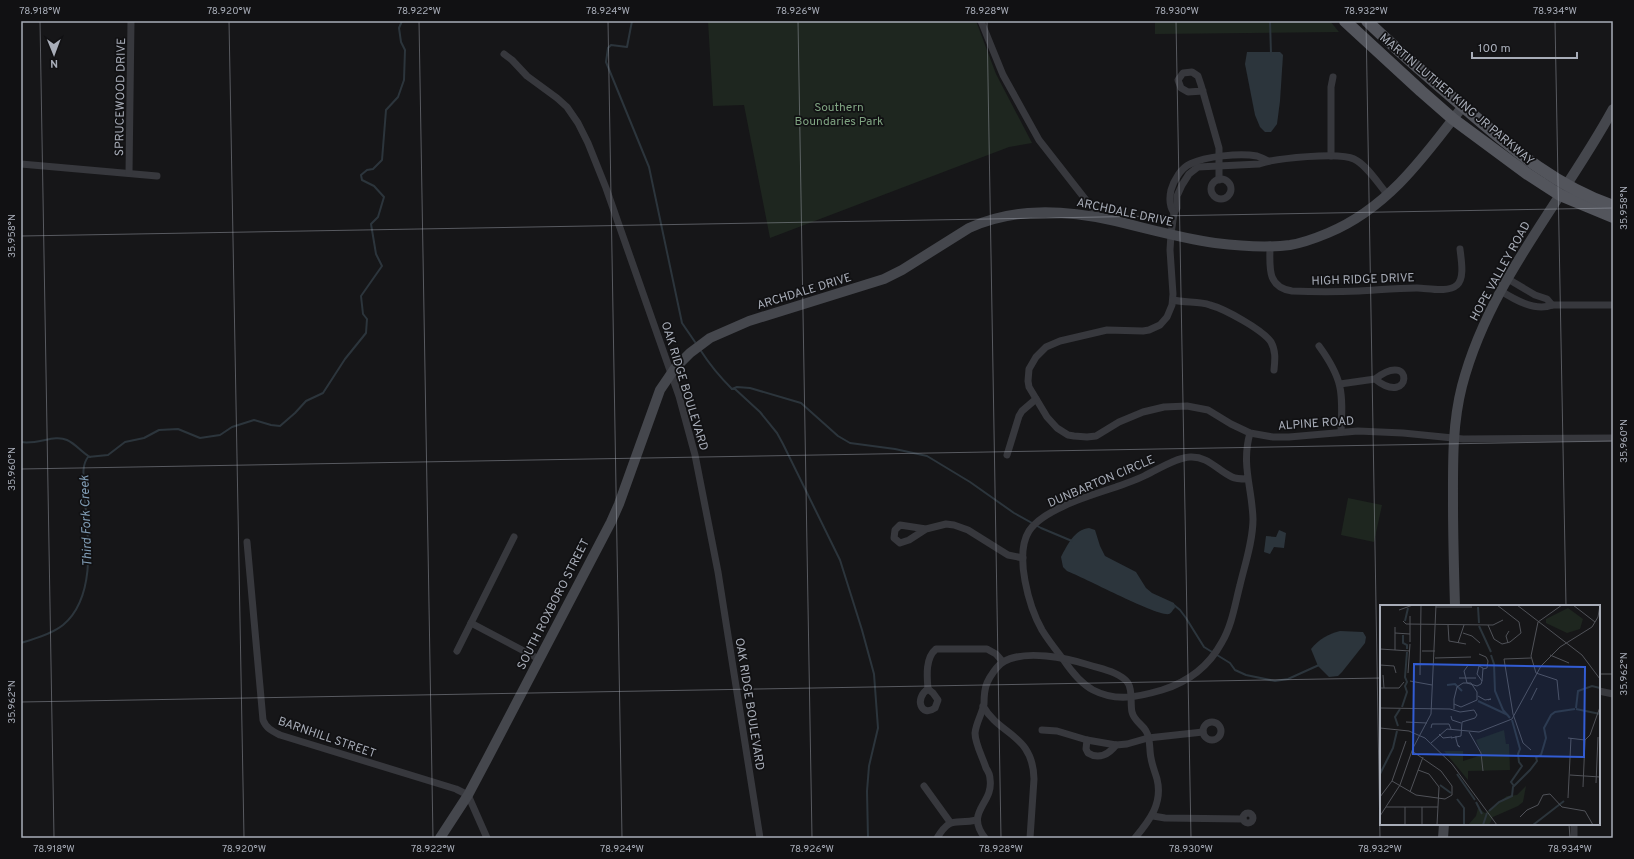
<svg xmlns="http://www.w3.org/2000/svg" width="1634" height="859" viewBox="0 0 1634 859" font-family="Overpass,sans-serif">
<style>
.green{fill:#1e261f}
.water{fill:#2c353c}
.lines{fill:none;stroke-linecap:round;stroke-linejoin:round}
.stream{stroke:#2c353c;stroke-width:2}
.street{stroke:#37383d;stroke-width:7}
.secondary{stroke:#45474d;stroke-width:10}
.primary{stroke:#53555c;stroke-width:12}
.ticks{fill:none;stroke:#a8adb8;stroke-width:1;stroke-opacity:0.45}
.labels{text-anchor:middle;stroke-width:3.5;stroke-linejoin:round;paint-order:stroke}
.street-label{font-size:12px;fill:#a8adb8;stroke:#111113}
.park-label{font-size:12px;fill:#7fa381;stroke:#111113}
.water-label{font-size:13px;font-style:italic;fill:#7f9bb3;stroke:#111113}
.inset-river{fill:none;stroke:#2c353c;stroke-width:2}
.inset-road{fill:none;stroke:#505258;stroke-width:1}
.view{fill:#325cd3;fill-opacity:0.15;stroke:#325cd3;stroke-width:2}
.inset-edge{fill:none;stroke:#a8adb8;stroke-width:2}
.neatline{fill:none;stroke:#a8adb8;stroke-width:1.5}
.ticks-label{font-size:10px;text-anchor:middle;fill:#a8adb8}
</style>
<rect width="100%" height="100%" fill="#161618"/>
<g class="green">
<path d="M708 21H976L996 74 1032 143 1009 147 770 238 744 105 713 106Z"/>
<path d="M1155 21H1330L1339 32 1155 34Z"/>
<path d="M1348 498 1382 505 1374 542 1341 535Z"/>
</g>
<g class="water">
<path d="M1247 52H1280L1283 55 1280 101 1277 124 1271 132H1265L1260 127 1255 115 1245 64Z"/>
<path d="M1089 528 1095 530 1100 546 1105 556 1136 572 1146 588 1152 593 1174 603 1175 608C1173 609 1172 613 1169 614 1158 617 1083 577 1067 571L1063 567 1061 557C1068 544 1074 530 1089 528Z"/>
<path d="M1279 530 1286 533 1284 548 1274 547 1270 554 1264 552 1266 536 1276 537Z"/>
<path d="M1340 631 1363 632 1366 637 1365 643 1342 672 1338 676 1329 677 1318 666 1311 649C1319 639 1328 634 1340 631Z"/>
</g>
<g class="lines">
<g class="stream">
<path d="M632 21 627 47 611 45 608 48 606 62 649 167 682 323 695 342"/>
<path d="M1270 21 1271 54"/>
<path d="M701 351C710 365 720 377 732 389H735L760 412 777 433 783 444 840 560 862 630 874 674 878 728 869 766 867 791 868 838"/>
<path d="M732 389 737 387 750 388 801 403 838 436 850 443 895 449 927 456 970 482 1014 513 1041 528 1072 541"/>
<path d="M21 442C38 445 54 434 67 440 76 444 81 452 90 457"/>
<path d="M1174 605 1180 610 1186 618 1204 647 1230 663 1235 670 1246 675 1275 681 1288 679 1319 665"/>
<path d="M21 643C34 639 52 634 63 625 99 595 87 530 84 490 84 480 81 466 88 457L108 455 125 442 144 438 159 430 178 429 200 438 220 435 232 427 254 420 271 425 280 426 295 413 306 401 323 393 345 359 366 333 367 319 363 314 361 296 382 266 376 254 371 224 378 217 384 197 374 186 362 180 361 175 367 170 373 169 382 160 386 110 398 97 404 80 405 50 401 42 399 28 402 21"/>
</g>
<g class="street">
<path d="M981 21 1003 75 1039 140 1100 218"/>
<path d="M504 54 512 60 527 76 557 98 567 107 578 123 588 143 606 188 679 396 695 455 718 572 760 838"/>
<path d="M1203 91 1188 92 1181 88 1178 80 1183 73 1192 72 1198 76 1201 85 1219 148V180"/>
<path d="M1331 156V87L1333 77"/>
<path d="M21 164 157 176"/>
<path d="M129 173 131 21"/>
<circle cx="1221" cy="189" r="10"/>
<path d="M1388 195C1379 185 1367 165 1354 159 1340 152 1275 158 1259 164L1198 167 1189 174 1182 185 1177 196V208L1174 213 1171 234 1170 250 1173 294 1172 305 1167 317 1160 325 1149 330 1143 331 1107 330 1060 341 1046 347 1036 357 1029 369 1028 381 1029 387 1047 417 1057 428 1068 435 1074 436 1087 437 1096 436 1119 422 1143 412 1164 407 1187 406 1208 410 1231 424 1250 433 1273 437H1289L1358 431 1403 433 1463 439 1613 438"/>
<path d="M1174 213C1169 206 1169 199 1171 190 1174 180 1181 168 1190 164 1206 156 1240 153 1257 156 1260 157 1265 159 1268 161"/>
<path d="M1270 245C1270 266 1266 287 1292 291 1314 292 1337 292 1359 291 1378 290 1398 288 1417 288 1428 288 1448 293 1457 285 1465 278 1461 259 1460 249"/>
<path d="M1508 279 1535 295 1547 299 1552 305"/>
<path d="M1501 291C1515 300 1536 312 1552 305H1613"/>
<path d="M1173 300C1185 303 1199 301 1210 305 1225 309 1263 330 1271 342 1276 351 1275 360 1274 370"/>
<path d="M1319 346C1343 379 1343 392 1341 432"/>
<path d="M1340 384 1375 379C1412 409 1415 348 1375 379"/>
<path d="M1007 455 1019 416 1022 411 1036 399"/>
<path d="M1247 479C1242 479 1236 479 1232 477 1217 470 1208 456 1190 457 1175 458 1159 469 1146 475 1137 480 1126 483 1116 487 1092 495 1043 509 1029 531 1014 555 1029 607 1042 630 1048 640 1056 650 1063 659 1071 671 1080 683 1093 690 1116 702 1138 697 1162 690 1188 682 1209 666 1222 642 1232 625 1235 604 1240 585 1245 564 1253 541 1253 519 1252 487 1241 465 1250 433"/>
<path d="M926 529 900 525 895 530 894 538 900 543 909 540 926 529 946 524 954 525 968 530 1008 555 1023 558"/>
<path d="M247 542 263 720C266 728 272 731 280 735L456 789 468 795 487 838"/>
<path d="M471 623 539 659"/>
<path d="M457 651 514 537"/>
<path d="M928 689C927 677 925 658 936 649H987L996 654 1003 662"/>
<path d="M928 689 933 693 938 700 935 708C921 718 914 698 928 689Z"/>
<path d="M1599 691 1613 694"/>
<path d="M983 706C1000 736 1033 734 1034 779L1030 838"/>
<circle cx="1212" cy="731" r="9"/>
<path d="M1042 730 1057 731 1087 740 1116 745 1127 744 1148 738 1203 732"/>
<path d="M1087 740 1086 749 1088 753C1099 760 1109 754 1116 745"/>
<path d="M924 786 950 822"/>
<circle cx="1248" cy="818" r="5"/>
<path d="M1153 816 1165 818 1243 819"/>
<path d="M937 838C951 815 955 825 977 820"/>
<path d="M985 838C964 811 994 804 990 779 990 776 988 771 986 768 983 758 975 744 975 733 976 723 982 714 984 704 984 697 984 690 987 683 990 676 997 666 1003 662 1025 649 1067 658 1089 665 1101 669 1120 672 1128 683 1133 691 1130 703 1132 712 1134 721 1142 724 1146 731 1151 739 1149 750 1151 758 1152 765 1155 772 1157 779 1163 803 1150 820 1135 838"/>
<path d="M1574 838V824"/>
</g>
<g class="secondary">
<path d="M1455 606C1454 572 1453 538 1453 503 1453 464 1452 425 1462 386 1489 282 1563 201 1613 109"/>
<path d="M440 838 468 795 485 763 611 522 619 504 660 390 675 368 690 353 710 338 749 321 884 279 902 270 969 228C1014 207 1064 210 1111 220 1146 228 1180 238 1215 243 1239 246 1266 248 1290 245 1303 243 1316 238 1328 233 1388 208 1424 157 1463 106"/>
<path d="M1443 838 1444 824"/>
</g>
<g class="primary">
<path d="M1345 21 1421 91 1453 119 1526 173 1560 195 1613 217"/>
<path d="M1367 21C1399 52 1433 81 1467 110 1514 150 1554 185 1613 206"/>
</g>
</g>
<path class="ticks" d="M40 21 54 838M229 21 244 838M419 21 433 838M608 21 622 838M798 21 812 838M987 21 1001 838M1176 21 1191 838M1366 21 1380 838M1555 21 1566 606M21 236 1613 208M21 469 1613 441M1599 674H1613M21 702 1381 678M1569 824 1570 838"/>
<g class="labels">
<g class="street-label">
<text transform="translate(120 97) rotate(-89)" y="4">SPRUCEWOOD DRIVE</text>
<text transform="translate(1457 99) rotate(40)" y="4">MARTIN LUTHER KING JR PARKWAY</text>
<text transform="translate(1125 212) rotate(12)" y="4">ARCHDALE DRIVE</text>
<text transform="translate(1500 271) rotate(-61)" y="4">HOPE VALLEY ROAD</text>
<text transform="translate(1363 279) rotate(-2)" y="4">HIGH RIDGE DRIVE</text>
<text transform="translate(804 291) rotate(-17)" y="4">ARCHDALE DRIVE</text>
<text transform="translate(685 386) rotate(73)" y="4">OAK RIDGE BOULEVARD</text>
<text transform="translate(1316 423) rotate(-4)" y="4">ALPINE ROAD</text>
<text transform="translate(1101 481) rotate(-23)" y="4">DUNBARTON CIRCLE</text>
<text transform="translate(553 604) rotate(-63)" y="4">SOUTH ROXBORO STREET</text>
<text transform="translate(750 704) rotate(81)" y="4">OAK RIDGE BOULEVARD</text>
<text transform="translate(327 737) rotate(19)" y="4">BARNHILL STREET</text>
</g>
<g class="park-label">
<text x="839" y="111">Southern<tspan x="839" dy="14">Boundaries Park</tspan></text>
</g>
<g class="water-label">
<text transform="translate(85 521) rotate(-92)" y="5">Third Fork Creek</text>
</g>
</g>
<g transform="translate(1380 605)">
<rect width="220" height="220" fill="#161618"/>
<path d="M188 3 203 14 200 24 187 28 166 18V14ZM124 125 126 139H129L130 165 88 166V175L64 146H83V156L102 150 96 135ZM146 181 143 197 138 201 113 212 109 220H88L96 211 98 203 105 208 127 191 137 190Z" fill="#1e261f"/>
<path class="inset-river" d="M98 2 99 18M25 16 28 3M99 21 111 47M23 30V38L27 40V44M111 50 114 59 115 86 123 105 130 113M67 80 75 79 82 86M98 96 128 110M22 102 27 87 25 81 27 77 25 72 27 47M196 103 198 86 212 81 220 83M196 104 220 109M132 115 140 144 138 149 139 157 142 161 131 177 134 181M18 121 15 112 20 104M0 169 13 143 17 126M77 169 95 195M60 180 71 188M77 194 84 203V220M96 197 102 209M109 206 119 197 132 191 133 182 150 165 157 156 156 152 161 150 166 133 164 123 171 110 175 107 195 104M103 220 107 208M153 220 184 196"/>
<path class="inset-road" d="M137 0 202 50 220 74M193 0 215 17M56 2H92M19 5 33 0M30 11V37M23 16 26 19 113 20 123 15M68 20 69 36 86 39M108 20 114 34 122 39 130 37 141 28 139 17 117 0M15 28 30 29M83 28 92 31 100 38M78 38 84 20M128 38 126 31 129 26M0 44 30 46M15 45V22M42 46H55M99 49 106 52 108 56 107 63 103 64M170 50 189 58M55 53 91 52M151 53 124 54 133 109 143 138 151 145M89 59 84 66 87 78 97 81 101 79 102 76 97 69 99 61 103 63 102 76M0 60 14 61 16 68M28 68 30 39M3 70 4 83M40 70 41 0M79 73H96M30 76 52 80M0 83H19L24 77M98 91 105 95 111 94 108 95M151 95 157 83M179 95 177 75 156 68 151 51 158 17 182 0M0 103 70 104 80 107 94 105 97 110 95 113 82 117 81 131 71 133M74 104V94L77 82 83 78H91L97 87V95L81 102 74 99M71 111 72 115 81 118M26 117 47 118M0 123 29 126 45 133 72 159 117 220M51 123 52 119H69L71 124M89 127 101 148 103 166M59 129 63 133 72 132M76 131V134L78 141 80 142 78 140M188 133 205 135M205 135 210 130 220 102M51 138 67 124 99 127 132 114 161 61 180 42 212 22 218 12 220 0M38 165 49 169 59 182 57 220M190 170 220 172M12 176 36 190 65 194 72 190V181L61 166 32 146M216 178 218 132M203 182 205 135M30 187 43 152M0 192 12 176 26 136M188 193 191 133M6 202H58M0 211 20 180 33 143 51 109 56 0M140 212 147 205 158 200 163 190 170 189 182 202 205 206 213 220M25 220V202M42 220V202"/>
<path class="view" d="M34 59 205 62 204 152 33 149Z"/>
<rect width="220" height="220" class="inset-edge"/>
</g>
<rect width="1634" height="859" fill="none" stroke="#111113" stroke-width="44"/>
<g transform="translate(54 54) rotate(179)" stroke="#111113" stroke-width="3" paint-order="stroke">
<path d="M0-3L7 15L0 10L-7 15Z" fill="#a8adb8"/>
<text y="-6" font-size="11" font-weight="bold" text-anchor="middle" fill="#a8adb8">N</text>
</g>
<path d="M1472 52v6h105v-6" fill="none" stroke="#a8adb8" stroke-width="2"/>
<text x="1478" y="52" font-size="12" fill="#a8adb8" stroke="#111113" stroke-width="3" paint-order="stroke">100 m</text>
<rect x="22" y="22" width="1590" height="815" class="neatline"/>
<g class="ticks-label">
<text x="40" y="14">78.918°W</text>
<text x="229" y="14">78.920°W</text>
<text x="419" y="14">78.922°W</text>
<text x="608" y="14">78.924°W</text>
<text x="798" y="14">78.926°W</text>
<text x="987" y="14">78.928°W</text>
<text x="1177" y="14">78.930°W</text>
<text x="1366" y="14">78.932°W</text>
<text x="1555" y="14">78.934°W</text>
<text transform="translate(1623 208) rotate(-90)" y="4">35.958°N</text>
<text transform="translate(11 236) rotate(-90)" y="4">35.958°N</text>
<text transform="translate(1623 441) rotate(-90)" y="4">35.960°N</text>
<text transform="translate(11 469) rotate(-90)" y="4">35.960°N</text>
<text transform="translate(1623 674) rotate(-90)" y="4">35.962°N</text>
<text transform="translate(11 702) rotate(-90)" y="4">35.962°N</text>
<text x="54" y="852">78.918°W</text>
<text x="244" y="852">78.920°W</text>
<text x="433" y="852">78.922°W</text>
<text x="622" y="852">78.924°W</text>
<text x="812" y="852">78.926°W</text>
<text x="1001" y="852">78.928°W</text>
<text x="1191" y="852">78.930°W</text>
<text x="1380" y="852">78.932°W</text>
<text x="1570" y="852">78.934°W</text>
</g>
</svg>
